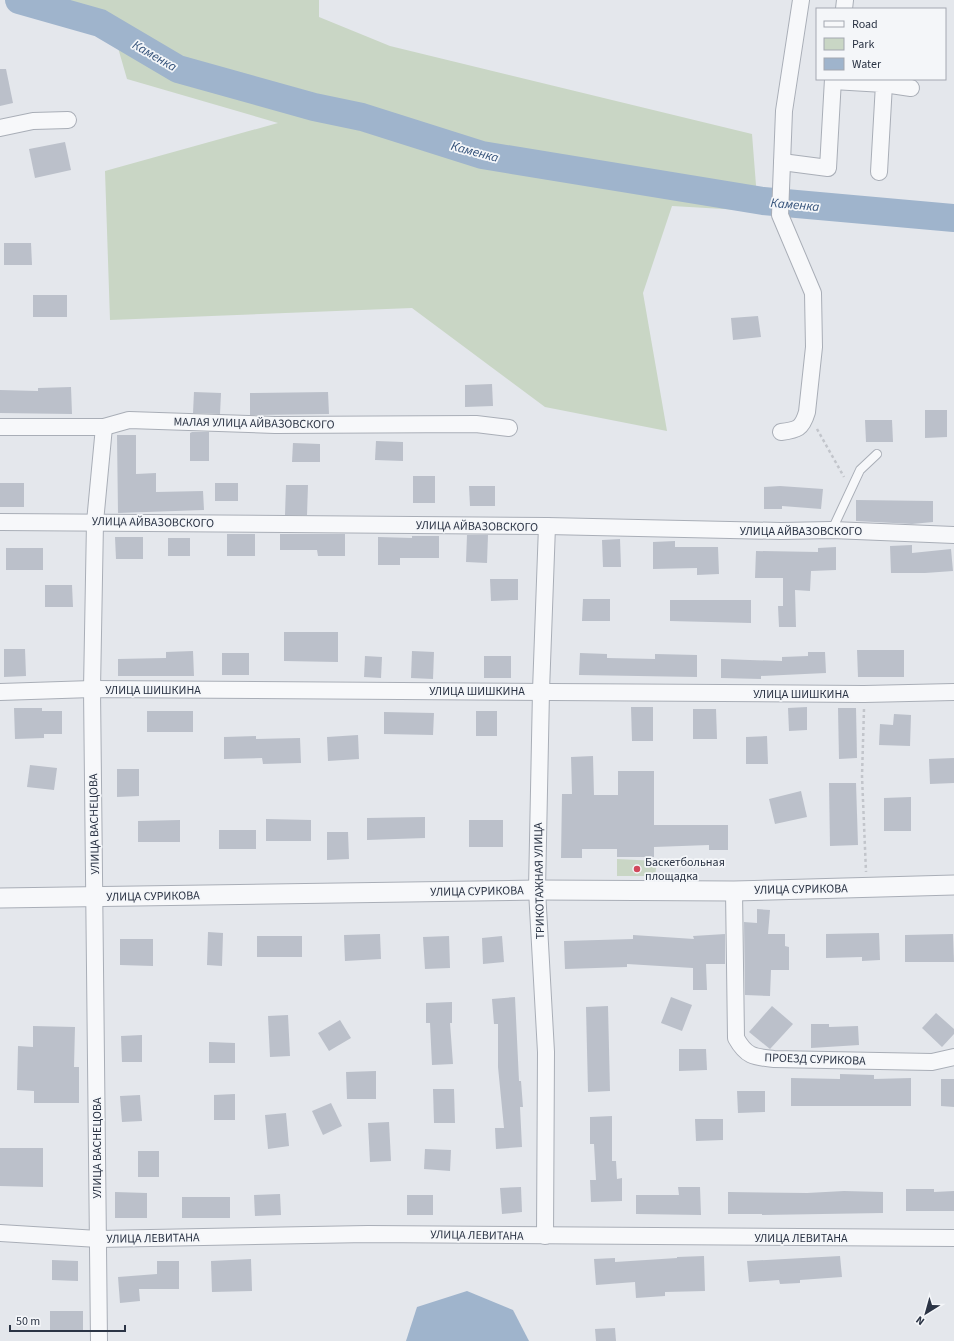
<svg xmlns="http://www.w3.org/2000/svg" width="954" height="1341" viewBox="0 0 954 1341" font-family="'Source Sans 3',sans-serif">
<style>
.green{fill:#c9d6c5}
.water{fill:#9fb4cc}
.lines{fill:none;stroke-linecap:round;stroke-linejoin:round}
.river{stroke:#9fb4cc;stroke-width:28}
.building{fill:#bbc0ca}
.service-casing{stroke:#a9aeb7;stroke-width:10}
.minor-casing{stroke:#a9aeb7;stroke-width:18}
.tertiary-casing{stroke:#a9aeb7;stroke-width:21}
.path{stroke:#c2c5cb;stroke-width:2.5;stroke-dasharray:3 3;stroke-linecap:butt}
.service{stroke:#f7f8fa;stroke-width:8}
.minor{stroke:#f7f8fa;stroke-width:16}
.tertiary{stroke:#f7f8fa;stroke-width:19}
.poi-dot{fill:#d1495b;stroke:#f4f6f9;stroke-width:1.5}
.labels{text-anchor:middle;stroke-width:3.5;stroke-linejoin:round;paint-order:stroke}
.street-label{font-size:12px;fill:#2b3445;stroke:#f4f6f9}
.poi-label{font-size:12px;fill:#2b3445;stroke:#f4f6f9;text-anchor:start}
.water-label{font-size:13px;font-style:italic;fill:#34527a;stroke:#f4f6f9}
</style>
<rect width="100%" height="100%" fill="#e4e7ec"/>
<g class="green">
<path d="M45 0H319V17L390 46 752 134 758 211 672 206 643 293 667 431 545 407 412 308 110 320 105 171 278 123 127 79 108 13Z"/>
<path d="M617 859 657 861 655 876H617Z"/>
</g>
<path class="water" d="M467 1291 513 1310 529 1341H406L417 1307Z"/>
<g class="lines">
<path class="river" d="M19 0 100 23 178 69 314 107 362 117 482 155 763 201 954 218"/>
</g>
<g class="building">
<path d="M0 69H6L13 103 0 106Z"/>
<path d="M65 142 71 170 35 178 29 149Z"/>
<path d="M4 243H31L32 265H4Z"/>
<rect x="33" y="295" width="34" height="22"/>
<path d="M758 316 761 337 733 340 731 318Z"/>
<path d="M492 384 493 406 465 407V385Z"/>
<path d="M71 387 72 414 0 413V390L38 391V388Z"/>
<path d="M194 392 221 393 220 414 193 413Z"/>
<path d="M328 392 329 414 250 415V393Z"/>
<path d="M925 410H947V437L925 438Z"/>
<path d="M865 420H892L893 442H866Z"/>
<path d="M192 432H209V461H190V433Z"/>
<path d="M117 435H136V474L156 473V492L203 491 204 510 118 513Z"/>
<path d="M376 441 403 442V461L375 460Z"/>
<path d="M293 443 320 444V462H292Z"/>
<rect x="413" y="476" width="22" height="27"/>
<rect x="0" y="483" width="24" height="24"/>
<rect x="215" y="483" width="23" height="18"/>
<path d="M286 485H308L307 515H285Z"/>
<path d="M469 486H495V506H470Z"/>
<path d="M780 486 823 489 821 509 782 506V509H764V487Z"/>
<path d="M856 500 933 501V522L912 524 856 521Z"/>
<rect x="227" y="534" width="28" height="22"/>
<path d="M280 534H345V556H318L317 550H280Z"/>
<path d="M467 535H488L487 563 466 562Z"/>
<path d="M412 536H439V558H400V565H378V537L412 538Z"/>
<path d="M115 537H143V559H116Z"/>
<rect x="168" y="538" width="22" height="18"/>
<path d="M620 539 621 567H603L602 540Z"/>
<path d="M675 541V547H718L719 574 697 575V568L653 569V542Z"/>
<path d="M912 545V553L951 549 953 571 925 573H891L890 546Z"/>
<path d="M836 547V570L811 571 810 591 795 590 796 627H779L778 606H783V578H755L756 551 818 552V548Z"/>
<rect x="6" y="548" width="37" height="22"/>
<path d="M490 579H518V600L491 601Z"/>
<path d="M45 585H72L73 607H45Z"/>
<path d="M583 599H610V621H582Z"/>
<path d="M670 600H751V623L670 621Z"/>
<path d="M284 632H338V662L284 661Z"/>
<path d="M4 649H25L26 676 4 677Z"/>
<path d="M857 650H904V677H858Z"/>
<path d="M193 651 194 676H118V659L166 658V652Z"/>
<path d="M412 651 434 652 433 679 411 678Z"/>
<path d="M808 652H825L826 673 761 676V679L721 678V659L782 661V657L808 656Z"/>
<rect x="222" y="653" width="27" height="22"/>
<path d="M580 653 607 654V658L655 659V654L697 655V677L579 675Z"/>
<path d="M365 656 382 657 381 678 364 677Z"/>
<rect x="484" y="656" width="27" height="22"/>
<path d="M631 707H653V741H632Z"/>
<path d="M807 707V730L789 731 788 708Z"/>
<path d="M14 708H42V711H62V734H44V738L15 739Z"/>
<path d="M838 708H856L857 758 839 759Z"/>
<path d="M693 709H716L717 739H693Z"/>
<rect x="147" y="711" width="46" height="21"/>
<rect x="476" y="711" width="21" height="25"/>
<path d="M384 712 434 713 433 735 384 734Z"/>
<path d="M894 714 911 715 910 746 879 745 880 724 893 725Z"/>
<path d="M358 735 359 759 328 761 327 737Z"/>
<path d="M256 736V739L300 738 301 763 263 764 262 758 224 759V737Z"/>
<path d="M767 736 768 764H746V737Z"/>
<path d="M593 756 594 795H618V771H654V825H728V850H709V845L654 847V857H617V849H582V858H561L562 794H572L571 757Z"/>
<path d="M954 758V783L930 784 929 759Z"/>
<path d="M30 765 57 768 54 790 27 787Z"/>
<path d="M117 769H139V796L117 797Z"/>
<path d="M829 783H856L858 845 830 846Z"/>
<path d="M801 791 807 817 775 824 769 799Z"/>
<path d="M911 797V831H884V798Z"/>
<path d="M425 817V838L367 840V818Z"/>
<path d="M266 819 311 820V841H266Z"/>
<path d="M180 820V842H138V821Z"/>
<rect x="469" y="820" width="34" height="27"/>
<rect x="219" y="830" width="37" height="19"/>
<path d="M327 832H348L349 859 327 860Z"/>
<path d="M757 909 770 910 768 934H785V946L789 947V970H771L770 996 745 995 744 922 757 923Z"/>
<path d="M208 932 223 933 222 966 207 965Z"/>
<path d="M879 933 880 960 862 961V957L826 958V934Z"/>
<path d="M380 934 381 959 345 961 344 935Z"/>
<path d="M725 934V964H706L707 990H693V968L627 964V967L565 969 564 941 633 939V935L694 939 693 936Z"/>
<path d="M953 934 954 962H905V935Z"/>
<rect x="257" y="936" width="45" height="21"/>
<path d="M449 936 450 968 425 969 423 937Z"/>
<path d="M502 936 504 962 483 964 482 938Z"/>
<path d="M120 939H153V966L120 965Z"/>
<path d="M515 997 519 1081H521L523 1107H520L522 1147 496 1149 495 1128H504L498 1067V1024H494L492 999Z"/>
<path d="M671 997 692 1005 682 1031 661 1023Z"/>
<path d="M452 1002V1023H450L453 1064 432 1065 430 1023H426V1003Z"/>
<path d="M608 1006 610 1091 588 1092 586 1007Z"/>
<path d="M772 1006 793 1024 770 1049 749 1032Z"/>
<path d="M936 1013 954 1029V1034L942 1047 922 1028Z"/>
<path d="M288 1015 290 1056 270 1057 268 1016Z"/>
<path d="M340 1020 351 1038 329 1051 318 1033Z"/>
<path d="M811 1024H829V1027L858 1026 859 1045 811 1048Z"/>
<path d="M33 1026 75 1027 74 1067H79V1103H34V1091L17 1090 18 1046 33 1047Z"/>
<path d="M142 1035V1062H122L121 1036Z"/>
<path d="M209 1042 235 1043V1063H209Z"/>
<path d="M679 1049H706L707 1070 679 1071Z"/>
<path d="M376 1071V1099H347L346 1072Z"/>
<path d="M840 1074 874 1075V1079L911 1078V1106H791V1078L840 1079Z"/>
<path d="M941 1079H954V1107L941 1106Z"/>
<path d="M433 1089H454L455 1123H434Z"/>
<path d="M737 1091H765V1112L738 1113Z"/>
<path d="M235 1094V1120H214V1095Z"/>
<path d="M140 1095 142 1121 122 1122 120 1096Z"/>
<path d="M331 1103 342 1126 323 1135 312 1111Z"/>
<path d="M286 1113 289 1146 268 1149 265 1115Z"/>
<path d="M612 1116V1161H616L617 1179 622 1178V1201L591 1202 590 1180H596L594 1144H590V1117Z"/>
<path d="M695 1119H723V1140L696 1141Z"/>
<path d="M389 1122 391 1161 370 1162 368 1123Z"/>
<path d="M0 1148H43V1187L0 1186Z"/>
<path d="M425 1149 451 1150 450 1171 424 1169Z"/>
<rect x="138" y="1151" width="21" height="26"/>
<path d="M521 1187 522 1212 502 1214 500 1188Z"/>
<path d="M678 1187H700L701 1215 636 1214V1195H679Z"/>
<path d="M906 1189H934V1192L954 1191V1211H906Z"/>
<path d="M844 1191 883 1192V1213L762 1215V1214H728V1192L807 1193Z"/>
<path d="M115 1192 147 1193V1218H115Z"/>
<path d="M280 1194 281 1215 255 1216 254 1195Z"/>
<rect x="407" y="1195" width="26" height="20"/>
<rect x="182" y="1197" width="48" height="21"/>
<path d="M704 1256 705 1291 665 1292V1296L636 1298 635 1282 596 1285 594 1259 615 1258V1262L677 1258V1257Z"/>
<path d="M840 1256 842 1277 800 1280V1283L780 1284 779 1280 749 1282 747 1261Z"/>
<path d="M251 1259 252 1291 212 1292 211 1261Z"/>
<path d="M52 1260 78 1261V1281L52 1280Z"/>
<path d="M157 1261H179V1289H139L140 1301 120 1303 118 1277 157 1274Z"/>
<rect x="50" y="1311" width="33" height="21"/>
<path d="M615 1328 616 1341H596L595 1329Z"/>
</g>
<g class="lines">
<g class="service-casing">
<path id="service" d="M832 530 860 470 877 454"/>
</g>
<g class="minor-casing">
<g id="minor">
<path d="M844 9 845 0"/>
<path d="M833 81 884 84 879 172"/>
<path d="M884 84 911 88"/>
<path d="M0 128 33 121 68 120"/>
<path d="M782 162 828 168 833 79"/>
<path d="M0 427H104L129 420 275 425 476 424 509 428"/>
<path d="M781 432C797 430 802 429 807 412L814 347 813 293 780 215 784 111 801 0"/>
<path d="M0 522 547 526 781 531 832 530 954 535"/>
<path d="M0 692 92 689 864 694 954 692"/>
<path d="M734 891 736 1038C746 1056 753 1057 774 1059L932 1062 954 1057"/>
<path d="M0 1233 98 1239 368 1234 954 1238"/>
<path d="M545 1236 546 1052 537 890 541 691 547 526"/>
<path d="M99 1341 92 689 95 522 104 427"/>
</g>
</g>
<g class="tertiary-casing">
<path id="tertiary" d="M0 898 537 890 734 891 954 885"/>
</g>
<g class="path">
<path d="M817 429 844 477"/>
<path d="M864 709 862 776 866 872"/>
</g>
<use href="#service" class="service"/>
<use href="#minor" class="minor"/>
<use href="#tertiary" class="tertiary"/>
</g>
<circle class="poi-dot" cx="637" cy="869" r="4"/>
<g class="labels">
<g class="street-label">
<text transform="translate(254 423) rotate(1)" y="4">МАЛАЯ УЛИЦА АЙВАЗОВСКОГО</text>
<text transform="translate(153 522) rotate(1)" y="4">УЛИЦА АЙВАЗОВСКОГО</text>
<text transform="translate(477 526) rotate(1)" y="4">УЛИЦА АЙВАЗОВСКОГО</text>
<text x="801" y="535">УЛИЦА АЙВАЗОВСКОГО</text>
<text x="153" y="694">УЛИЦА ШИШКИНА</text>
<text x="477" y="695">УЛИЦА ШИШКИНА</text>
<text x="801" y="698">УЛИЦА ШИШКИНА</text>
<text transform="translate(94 824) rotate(-91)" y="4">УЛИЦА ВАСНЕЦОВА</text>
<text transform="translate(539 881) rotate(-91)" y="4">ТРИКОТАЖНАЯ УЛИЦА</text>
<text transform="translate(801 889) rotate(-1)" y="4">УЛИЦА СУРИКОВА</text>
<text transform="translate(477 891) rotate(-1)" y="4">УЛИЦА СУРИКОВА</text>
<text transform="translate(153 896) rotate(-1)" y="4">УЛИЦА СУРИКОВА</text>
<text transform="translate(815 1059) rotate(2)" y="4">ПРОЕЗД СУРИКОВА</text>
<text transform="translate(97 1148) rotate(-90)" y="4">УЛИЦА ВАСНЕЦОВА</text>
<text transform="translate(477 1235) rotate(1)" y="4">УЛИЦА ЛЕВИТАНА</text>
<text transform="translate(153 1238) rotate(-1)" y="4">УЛИЦА ЛЕВИТАНА</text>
<text x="801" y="1242">УЛИЦА ЛЕВИТАНА</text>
</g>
<g class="poi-label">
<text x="645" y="866">Баскетбольная<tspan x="645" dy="14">площадка</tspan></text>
</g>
<g class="water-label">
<text transform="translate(155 55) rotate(30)" y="5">Каменка</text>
<text transform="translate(475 151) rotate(15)" y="5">Каменка</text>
<text transform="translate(795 204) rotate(5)" y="5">Каменка</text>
</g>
</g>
<rect x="816" y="8" width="130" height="72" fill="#f4f6f9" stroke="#a4a8b1"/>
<rect x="824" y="21" width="20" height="6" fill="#f7f8fa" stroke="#a4a8b1"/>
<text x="852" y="28" font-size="12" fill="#2b3445">Road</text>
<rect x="824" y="38" width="20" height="12" fill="#c9d6c5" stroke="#a4a8b1"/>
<text x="852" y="48" font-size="12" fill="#2b3445">Park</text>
<rect x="824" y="58" width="20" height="12" fill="#9fb4cc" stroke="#a4a8b1"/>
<text x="852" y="68" font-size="12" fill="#2b3445">Water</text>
<g transform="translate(926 1313) rotate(217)" stroke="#f4f6f9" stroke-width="3" paint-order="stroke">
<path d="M0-3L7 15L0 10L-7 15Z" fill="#2b3445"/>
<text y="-6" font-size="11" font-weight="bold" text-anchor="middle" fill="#2b3445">N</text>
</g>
<path d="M10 1325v6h115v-6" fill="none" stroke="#2b3445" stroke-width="2"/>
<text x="16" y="1325" font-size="12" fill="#2b3445" stroke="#f4f6f9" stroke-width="3" paint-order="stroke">50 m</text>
</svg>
